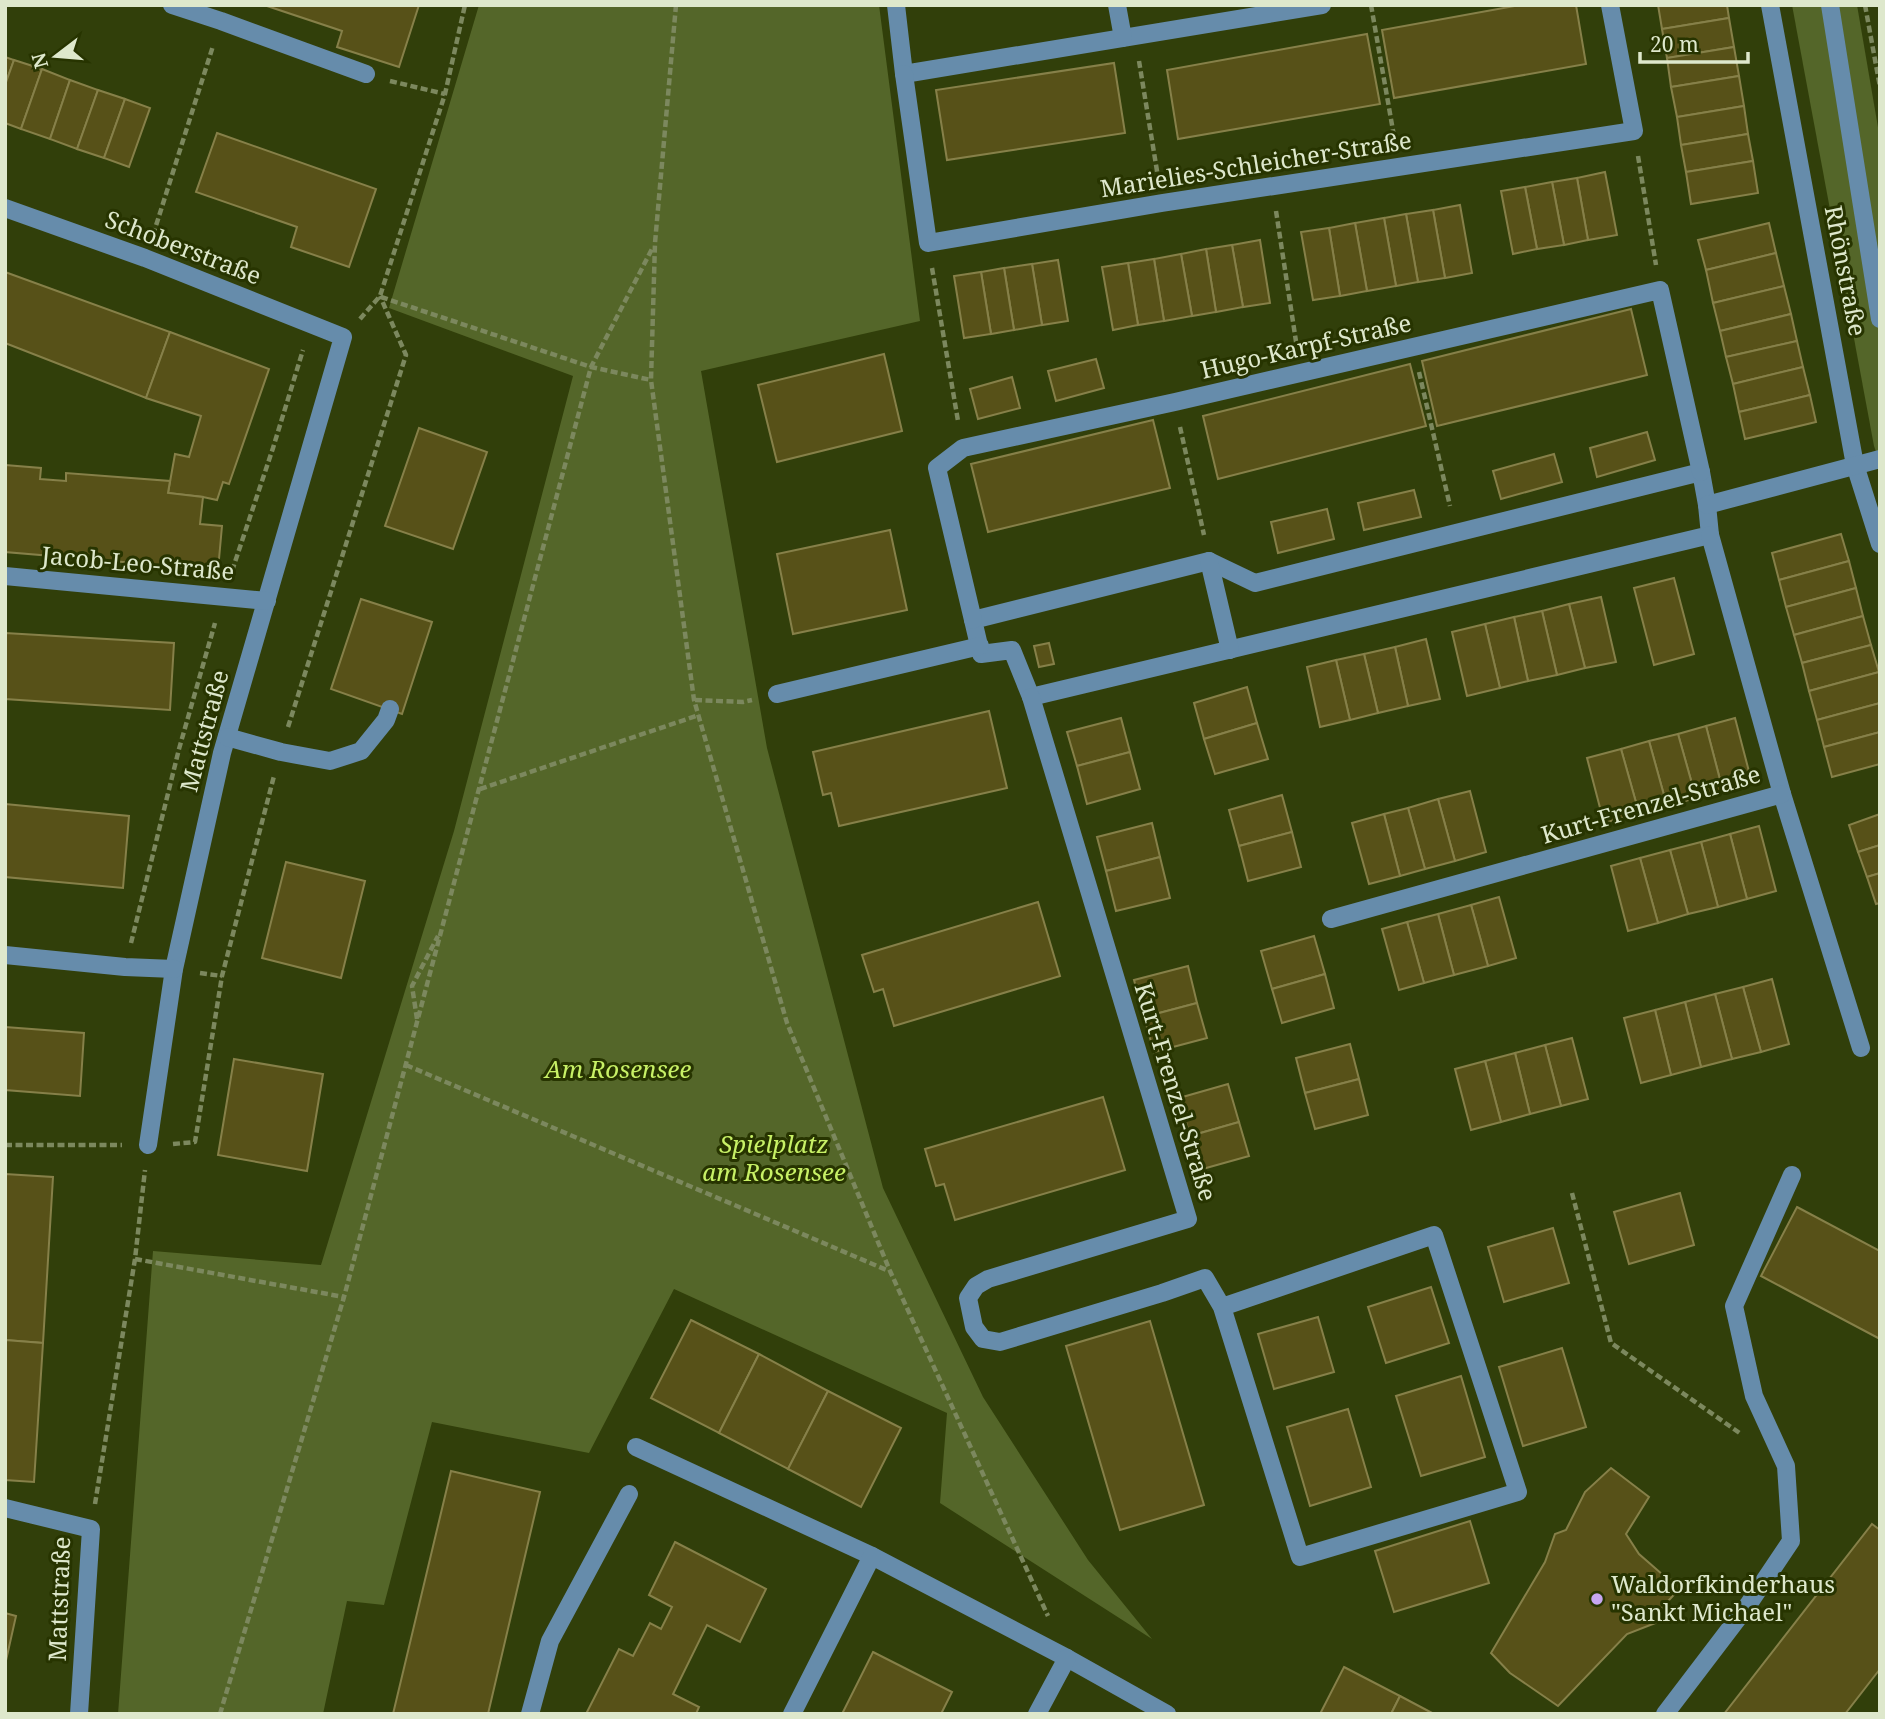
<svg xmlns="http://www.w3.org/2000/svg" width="1885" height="1719" viewBox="0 0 1885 1719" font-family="'Noto Serif',serif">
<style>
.green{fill:#546629}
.building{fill:#575118;stroke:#868049;stroke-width:2}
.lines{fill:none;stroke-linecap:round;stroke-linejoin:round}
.path{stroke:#7c885e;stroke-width:4.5;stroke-dasharray:7 3.5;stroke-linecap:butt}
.minor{stroke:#668cab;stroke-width:18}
.poi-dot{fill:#c6a6f0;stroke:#273400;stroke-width:2.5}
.labels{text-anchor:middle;stroke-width:6;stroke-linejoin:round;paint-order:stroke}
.street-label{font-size:24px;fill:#dee8cc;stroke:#273400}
.park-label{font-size:24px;font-style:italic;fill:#c8f166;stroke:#273400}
.poi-label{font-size:24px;fill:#dee8cc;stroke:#273400;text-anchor:start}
</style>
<rect width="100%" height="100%" fill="#313f0a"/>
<g class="green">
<path d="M479 5H879L920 321 701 371 767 748 883 1188 983 1397 1088 1560 1152 1639 940 1503 947 1413 674 1289 589 1453 432 1422 384 1605 347 1601 323 1714H118L153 1251 321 1265 454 831 573 376 389 308Z"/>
<path d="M1792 5H1857L1880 139V463L1874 446Z"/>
</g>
<g class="building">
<path d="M264 5H419L399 67 337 47 342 31Z"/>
<path d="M1520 5H1576L1586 64 1394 98 1382 30Z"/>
<path d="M1658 5H1727L1729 18 1662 29Z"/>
<path d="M1729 18 1734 47 1667 58 1662 29Z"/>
<path d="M1367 34 1380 104 1178 139 1167 70Z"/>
<path d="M1734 47 1739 76 1671 87 1667 58Z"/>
<path d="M5 57 14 60 5 85Z"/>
<path d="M14 60 42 69 21 129 5 123V85Z"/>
<path d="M1114 63 1125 133 947 160 936 90Z"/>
<path d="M42 69 70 80 50 139 21 129Z"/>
<path d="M1739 76 1744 106 1677 117 1671 87Z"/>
<path d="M70 80 98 90 77 149 50 139Z"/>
<path d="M98 90 125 99 104 158 77 149Z"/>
<path d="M125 99 150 108 129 167 104 158Z"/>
<path d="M1744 106 1748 134 1681 145 1677 117Z"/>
<path d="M217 133 376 189 349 267 291 247 297 227 196 192Z"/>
<path d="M1748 134 1753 161 1686 172 1681 145Z"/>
<path d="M1753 161 1758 193 1691 204 1686 172Z"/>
<path d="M1605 172 1617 235 1588 240 1577 178Z"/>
<path d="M1577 178 1588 240 1564 245 1552 182Z"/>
<path d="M1552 182 1564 245 1537 249 1525 187Z"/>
<path d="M1525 187 1537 249 1513 254 1501 191Z"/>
<path d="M1460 205 1472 273 1445 278 1433 210Z"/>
<path d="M1433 210 1445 278 1418 282 1406 214Z"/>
<path d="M1406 214 1418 282 1396 286 1384 218Z"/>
<path d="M1384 218 1396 286 1367 291 1355 223Z"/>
<path d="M1355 223 1367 291 1340 296 1329 228Z"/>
<path d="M1769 223 1776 253 1706 270 1698 240Z"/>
<path d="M1329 228 1340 296 1313 300 1301 232Z"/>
<path d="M1260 240 1270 303 1243 307 1232 245Z"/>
<path d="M1232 245 1243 307 1216 312 1206 249Z"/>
<path d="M1206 249 1216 312 1192 316 1181 254Z"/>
<path d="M1776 253 1784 286 1713 303 1706 270Z"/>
<path d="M1181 254 1192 316 1164 321 1154 259Z"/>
<path d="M1154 259 1164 321 1138 325 1128 263Z"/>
<path d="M1058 260 1068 321 1042 325 1032 264Z"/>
<path d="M1128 263 1138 325 1113 330 1102 267Z"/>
<path d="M1032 264 1042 325 1014 330 1004 268Z"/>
<path d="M1004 268 1014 330 991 334 981 272Z"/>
<path d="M5 272 170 332 146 398 5 343Z"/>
<path d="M981 272 991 334 964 338 954 276Z"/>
<path d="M1784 286 1791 314 1720 331 1713 303Z"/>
<path d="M1631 309 1647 375 1437 426 1422 361Z"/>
<path d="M1791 314 1797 341 1726 357 1720 331Z"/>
<path d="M170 332 269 369 229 484 223 482 217 500 203 497 168 493 175 454 189 457 201 416 146 398Z"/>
<path d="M1797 341 1803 367 1733 384 1726 357Z"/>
<path d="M884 354 902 431 777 462 758 385Z"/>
<path d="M1096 359 1104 388 1056 401 1048 371Z"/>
<path d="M1410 364 1426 426 1218 479 1203 416Z"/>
<path d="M1803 367 1810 395 1739 412 1733 384Z"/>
<path d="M1012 377 1020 408 978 419 970 389Z"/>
<path d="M1810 395 1816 422 1745 439 1739 412Z"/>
<path d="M1153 420 1170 488 988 532 971 464Z"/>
<path d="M419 428 487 452 453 549 385 526Z"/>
<path d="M1647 432 1655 460 1597 477 1590 448Z"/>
<path d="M1554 454 1562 482 1501 499 1493 471Z"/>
<path d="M5 465 41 468 40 479 66 481V473L170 481 168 493 203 497 200 524 222 526 218 570 5 552Z"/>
<path d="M1414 490 1421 517 1364 530 1358 503Z"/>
<path d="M1327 509 1334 539 1278 553 1271 522Z"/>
<path d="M890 530 907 610 793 634 777 554Z"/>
<path d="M1841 534 1849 561 1779 580 1772 553Z"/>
<path d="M1849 561 1856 588 1786 607 1779 580Z"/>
<path d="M1674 578 1694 654 1654 665 1634 588Z"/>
<path d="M1856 588 1863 616 1794 635 1786 607Z"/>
<path d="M1601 597 1616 662 1585 668 1569 604Z"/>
<path d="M361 599 432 622 402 714 331 689Z"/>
<path d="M1569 604 1585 668 1557 675 1542 611Z"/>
<path d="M1542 611 1557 675 1528 681 1514 617Z"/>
<path d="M1863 616 1871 645 1802 663 1794 635Z"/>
<path d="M1514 617 1528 681 1500 688 1485 624Z"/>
<path d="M1485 624 1500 688 1467 696 1452 632Z"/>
<path d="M5 633 174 643 170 710 5 699Z"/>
<path d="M1426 639 1440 699 1408 706 1395 647Z"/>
<path d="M1049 643 1054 664 1039 667 1034 646Z"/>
<path d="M1871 645 1879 672 1809 691 1802 663Z"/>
<path d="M1395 647 1408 706 1378 713 1364 654Z"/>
<path d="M1364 654 1378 713 1350 720 1336 660Z"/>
<path d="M1336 660 1350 720 1320 727 1307 667Z"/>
<path d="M1879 672 1880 703 1817 720 1809 691Z"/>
<path d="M1247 687 1257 723 1204 739 1194 703Z"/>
<path d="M1880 703V732L1824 747 1817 720Z"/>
<path d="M989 711 1007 788 839 826 831 793 823 795 813 752Z"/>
<path d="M1121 718 1130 752 1077 766 1067 732Z"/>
<path d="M1735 718 1752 783 1723 791 1706 726Z"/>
<path d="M1257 723 1268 759 1215 774 1204 739Z"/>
<path d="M1706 726 1723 791 1696 798 1678 734Z"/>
<path d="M1880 732V764L1832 777 1824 747Z"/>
<path d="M1678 734 1696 798 1667 806 1649 741Z"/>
<path d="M1649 741 1667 806 1639 813 1621 749Z"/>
<path d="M1621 749 1639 813 1604 823 1587 758Z"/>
<path d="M1130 752 1140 789 1087 804 1077 766Z"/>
<path d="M1470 791 1486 852 1455 861 1438 799Z"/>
<path d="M1282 795 1292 832 1239 846 1229 810Z"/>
<path d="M1438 799 1455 861 1425 869 1408 808Z"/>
<path d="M5 804 129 816 123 888 5 877Z"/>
<path d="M1408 808 1425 869 1400 876 1384 814Z"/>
<path d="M1384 814 1400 876 1369 884 1352 823Z"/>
<path d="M1880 814V845L1858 852 1849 825Z"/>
<path d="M1152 823 1160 857 1106 871 1097 837Z"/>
<path d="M1759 826 1776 891 1747 899 1730 834Z"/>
<path d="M1292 832 1301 867 1248 881 1239 846Z"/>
<path d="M1730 834 1747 899 1718 907 1701 842Z"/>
<path d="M1701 842 1718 907 1688 914 1670 850Z"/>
<path d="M1880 845V873L1867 877 1858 852Z"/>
<path d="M1670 850 1688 914 1658 923 1640 858Z"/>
<path d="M1160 857 1170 898 1116 911 1106 871Z"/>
<path d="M1640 858 1658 923 1628 931 1611 866Z"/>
<path d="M286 862 365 881 341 978 262 958Z"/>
<path d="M1880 873V903L1876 904 1867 877Z"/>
<path d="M1499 897 1516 958 1488 966 1471 905Z"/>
<path d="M1038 902 1060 976 894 1026 883 989 874 992 862 955Z"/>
<path d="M1471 905 1488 966 1454 975 1438 914Z"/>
<path d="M1438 914 1454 975 1424 983 1407 922Z"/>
<path d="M1407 922 1424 983 1399 990 1382 929Z"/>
<path d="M1314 936 1325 974 1272 989 1261 951Z"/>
<path d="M1188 966 1197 1003 1144 1017 1134 980Z"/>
<path d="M1325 974 1334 1008 1282 1023 1272 989Z"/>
<path d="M1772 979 1789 1044 1761 1052 1743 987Z"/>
<path d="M1743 987 1761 1052 1732 1059 1715 994Z"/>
<path d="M1715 994 1732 1059 1701 1067 1685 1002Z"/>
<path d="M1685 1002 1701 1067 1671 1075 1655 1010Z"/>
<path d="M1197 1003 1207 1038 1154 1052 1144 1017Z"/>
<path d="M1655 1010 1671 1075 1641 1083 1624 1018Z"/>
<path d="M5 1027 84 1033 80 1096 5 1090Z"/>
<path d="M1572 1038 1588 1099 1561 1106 1545 1045Z"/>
<path d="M1350 1044 1359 1079 1305 1093 1296 1058Z"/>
<path d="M1545 1045 1561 1106 1530 1114 1515 1053Z"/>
<path d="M1515 1053 1530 1114 1501 1122 1485 1061Z"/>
<path d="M234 1059 323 1074 307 1171 218 1155Z"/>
<path d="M1485 1061 1501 1122 1471 1130 1455 1069Z"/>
<path d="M1359 1079 1368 1115 1315 1129 1305 1093Z"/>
<path d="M1228 1084 1239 1122 1190 1136 1179 1098Z"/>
<path d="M1103 1097 1125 1170 955 1220 944 1184 936 1186 925 1149Z"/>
<path d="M1239 1122 1249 1156 1199 1170 1190 1136Z"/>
<path d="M5 1174 53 1177 43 1343 5 1340Z"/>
<path d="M1680 1193 1694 1245 1629 1264 1614 1212Z"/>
<path d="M1797 1207 1880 1251V1339L1761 1276Z"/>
<path d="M1553 1228 1569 1283 1504 1302 1488 1247Z"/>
<path d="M1431 1287 1449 1343 1386 1363 1368 1307Z"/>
<path d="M1318 1317 1334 1372 1274 1389 1258 1334Z"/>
<path d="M691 1320 759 1354 719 1433 651 1398Z"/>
<path d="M1150 1321 1204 1505 1120 1530 1066 1346Z"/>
<path d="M5 1340 43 1343 34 1482 5 1480Z"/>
<path d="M1562 1348 1586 1427 1523 1446 1499 1367Z"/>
<path d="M759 1354 828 1391 788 1469 719 1433Z"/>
<path d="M1461 1376 1485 1457 1421 1476 1396 1396Z"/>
<path d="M828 1391 901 1428 861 1507 788 1469Z"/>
<path d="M1348 1409 1371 1487 1310 1506 1287 1427Z"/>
<path d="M1611 1468 1649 1497 1626 1534 1639 1554 1663 1575 1682 1586 1658 1612V1622L1627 1634 1558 1706 1510 1673 1491 1653 1545 1562 1555 1534 1566 1530 1585 1492Z"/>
<path d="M451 1471 540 1492 488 1714H393Z"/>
<path d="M1470 1521 1489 1583 1394 1612 1375 1551Z"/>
<path d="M1872 1524 1880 1530V1669L1845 1714H1724Z"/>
<path d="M675 1542 766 1589 740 1642 707 1625 673 1694 699 1707 696 1714H586L619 1649 633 1656 650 1623 661 1629 672 1607 649 1595Z"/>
<path d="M5 1613 16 1616 5 1665Z"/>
<path d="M873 1652 952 1692 941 1714H842Z"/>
<path d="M1344 1667 1400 1696 1391 1714H1320Z"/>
<path d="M1400 1696 1434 1714H1391Z"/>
</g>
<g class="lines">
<g class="path">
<path d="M676 5 655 243 651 380 694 700 787 1023 890 1271 1048 1616"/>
<path d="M1371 5 1395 142"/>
<path d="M1865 5 1880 87"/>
<path d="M1139 61 1158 177"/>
<path d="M390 81 445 94"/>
<path d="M1638 156 1656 265"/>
<path d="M1276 211 1297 348"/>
<path d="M153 235 213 46"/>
<path d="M932 268 958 421"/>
<path d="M381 297 591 367 651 380"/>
<path d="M360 319 380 296 445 94 465 5"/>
<path d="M1419 372 1450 506"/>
<path d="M1180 427 1204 535"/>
<path d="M232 571 273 448 303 350"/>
<path d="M695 700 743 702 752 700"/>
<path d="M288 727 406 355 380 296"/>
<path d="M480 789 699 715"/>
<path d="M131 943 179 749 215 623"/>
<path d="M200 973 222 976"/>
<path d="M417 1019 412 986 438 936"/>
<path d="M406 1065 889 1271"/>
<path d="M173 1144 195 1142 222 976 274 776"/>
<path d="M5 1145H122"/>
<path d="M1572 1193 1611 1343 1741 1434"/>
<path d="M135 1259 344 1297"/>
<path d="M95 1504 135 1259 145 1170"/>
<path d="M220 1714 344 1297 591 367 653 247"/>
</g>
<g class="minor">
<path d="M172 5 221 21 366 74"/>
<path d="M896 5 904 74 1322 5"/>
<path d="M1117 5 1123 38"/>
<path d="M1770 5 1855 465 1880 544"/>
<path d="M1830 5 1880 319"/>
<path d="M904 74 928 243 1162 203 1634 131 1610 5"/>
<path d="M5 208 145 258 343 337 222 753 174 969 148 1145"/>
<path d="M1701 472 1707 505 1710 535 1031 697 1012 650 981 654 973 620 1209 561 1255 583Z"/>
<path d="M1707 505 1880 459"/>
<path d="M1710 535 1782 794 1861 1048"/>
<path d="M1209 561 1230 650"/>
<path d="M5 576 267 601"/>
<path d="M973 620 937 468 963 448 1175 402 1660 290 1701 472"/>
<path d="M777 694 980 646"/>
<path d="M1031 697 1188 1219 988 1279 976 1286 968 1298 974 1327 983 1339 1000 1342 1162 1293 1205 1278 1222 1307 1300 1557 1518 1492 1434 1235 1222 1307"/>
<path d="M227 737 281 752 330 761 361 751 386 720 390 709"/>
<path d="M1331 919 1782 794"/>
<path d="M5 955 125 967 174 969"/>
<path d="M636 1447 872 1556 1067 1658 1167 1714"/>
<path d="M5 1508 91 1529 79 1714"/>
<path d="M530 1714 550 1641 629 1494"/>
<path d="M792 1714 872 1556"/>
<path d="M1037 1714 1067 1658"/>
<path d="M1665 1714 1748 1605 1791 1541 1786 1466 1754 1396 1734 1306 1792 1175"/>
</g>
</g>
<circle class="poi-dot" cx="1597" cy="1599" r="7"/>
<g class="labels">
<g class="street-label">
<text transform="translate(1256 165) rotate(-9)" y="8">Marielies-Schleicher-Straße</text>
<text transform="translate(183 248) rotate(21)" y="8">Schoberstraße</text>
<text transform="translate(1845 271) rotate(79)" y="8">Rhönstraße</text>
<text transform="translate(1306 347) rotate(-13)" y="8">Hugo-Karpf-Straße</text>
<text transform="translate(138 564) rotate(5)" y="8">Jacob-Leo-Straße</text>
<text transform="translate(205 731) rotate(-75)" y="8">Mattstraße</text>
<text transform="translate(1651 805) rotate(-16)" y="8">Kurt-Frenzel-Straße</text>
<text transform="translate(1175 1092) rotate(73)" y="8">Kurt-Frenzel-Straße</text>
<text transform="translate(60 1599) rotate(-88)" y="8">Mattstraße</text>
</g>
<g class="park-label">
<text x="618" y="1078">Am Rosensee</text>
<text x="774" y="1153">Spielplatz<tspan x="774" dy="28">am Rosensee</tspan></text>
</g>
<g class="poi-label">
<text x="1611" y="1593">Waldorfkinderhaus<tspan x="1611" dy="28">"Sankt Michael"</tspan></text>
</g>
</g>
<rect width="1885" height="1719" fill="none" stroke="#dee8cc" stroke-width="14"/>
<g transform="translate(56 56) rotate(254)" stroke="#273400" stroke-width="5" paint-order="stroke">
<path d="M0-5L12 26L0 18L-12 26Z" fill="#dee8cc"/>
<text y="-10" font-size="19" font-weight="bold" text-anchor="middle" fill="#dee8cc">N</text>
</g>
<path d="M1640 52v10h108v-10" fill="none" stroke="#dee8cc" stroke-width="3.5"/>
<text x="1650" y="52" font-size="21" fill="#dee8cc" stroke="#273400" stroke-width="5" paint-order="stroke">20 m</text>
</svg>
